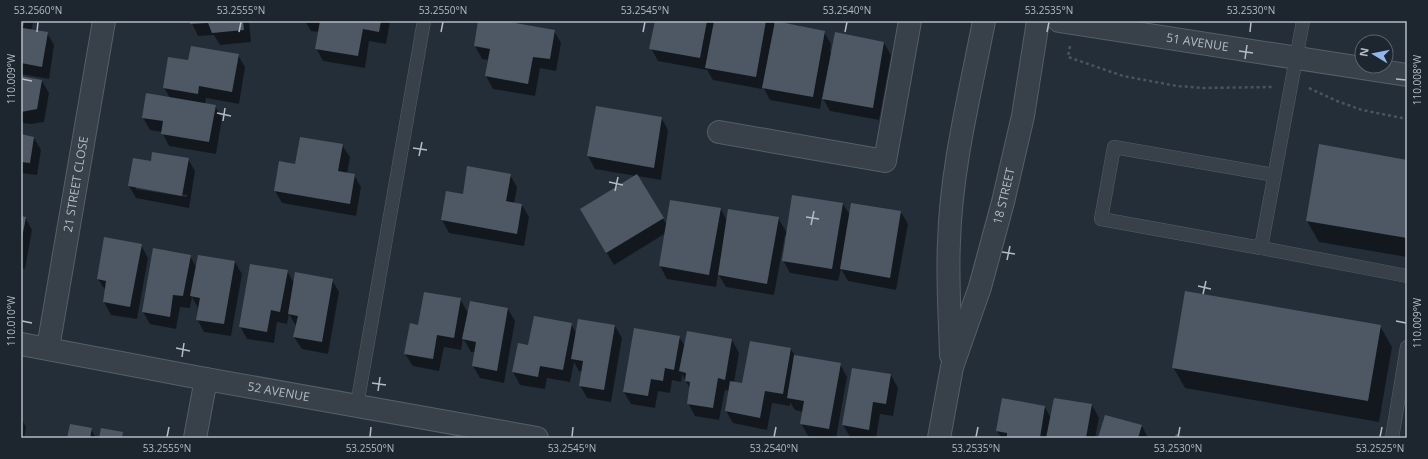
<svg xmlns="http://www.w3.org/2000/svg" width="1428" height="459" viewBox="0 0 1428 459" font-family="'Open Sans',sans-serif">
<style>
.shadow{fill:#0007;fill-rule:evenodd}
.building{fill:#4d5864}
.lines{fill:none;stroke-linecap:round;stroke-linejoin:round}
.service-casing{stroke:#565e67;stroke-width:14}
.minor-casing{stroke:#565e67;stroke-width:24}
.tertiary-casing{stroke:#565e67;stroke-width:24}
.path{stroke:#465759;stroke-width:2.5;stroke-dasharray:3 3;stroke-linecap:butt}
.service{stroke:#384049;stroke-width:13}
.minor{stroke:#384049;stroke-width:22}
.tertiary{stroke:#384049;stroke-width:22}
.ticks{fill:none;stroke:#b3bbc5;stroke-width:1.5}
.labels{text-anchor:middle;stroke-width:3.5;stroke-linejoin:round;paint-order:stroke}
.street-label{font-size:12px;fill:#b3bbc5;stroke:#1d252e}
.neatline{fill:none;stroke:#b3bbc5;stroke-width:1.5}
.ticks-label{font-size:10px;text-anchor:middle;fill:#b3bbc5}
</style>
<rect width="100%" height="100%" fill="#242e39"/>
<g class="shadow">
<path d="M21 21H32L33 23 31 30 47 33 54 45 49 79 21 74Z"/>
<path d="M191 21H249L251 42 220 45 214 35 198 36Z"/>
<path d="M305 21H390L386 44 369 41 365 68 323 61 316 48 319 32 311 31Z"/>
<path d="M479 21H498L554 31 561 43 556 71 540 68 535 96 493 89 486 76 489 60 482 59 475 46Z"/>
<path d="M653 21H773L775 26 824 32 831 44 830 52H832L884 43 891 55 879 120 830 111 822 97 820 109 770 100 763 87 762 89 713 80 707 70 658 61 651 48 656 21Z"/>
<path d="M238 55 245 67 239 104 206 98 205 104 215 106 222 118 216 154 169 146 162 132 150 130 143 118 170 98 164 88 189 61Z"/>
<path d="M21 78 42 81 49 93 44 122 31 124 21 123Z"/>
<path d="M596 107 661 117 668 130 661 180 637 176 667 225 721 209 727 221 778 218 787 233 843 204 850 215 901 212 908 224 896 290 848 281 841 269 838 281 790 273 783 260 787 235H785L774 295 726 287 718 274 716 287 667 279 660 266 666 233 614 265 588 222 636 176 595 169 588 156Z"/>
<path d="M21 135 34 138 41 150 37 175 21 173Z"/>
<path d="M342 145 350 157 347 174 354 175 361 187 356 216 282 203 275 191 296 165Z"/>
<path d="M188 159 195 171 189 208 136 198 129 186 151 162ZM136 187 187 195V197L136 189Z"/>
<path d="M1407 161V257L1319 242 1307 221Z"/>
<path d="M510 175 517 187 514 204 522 205 529 217 524 246 449 233 442 220 447 192 463 195Z"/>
<path d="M21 217H25L32 230 25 269 21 268Z"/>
<path d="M141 245 148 258 137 319 111 315 104 302 106 291 98 279Z"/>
<path d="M190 256 196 267 235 262 242 274 231 336 204 332 197 319 198 308 192 297 190 308 180 307 176 329 150 324 143 312Z"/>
<path d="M287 271 294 283 332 280 339 292 328 354 302 349 294 337 296 326 289 314 287 324 277 322 274 343 247 339 240 326Z"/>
<path d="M460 299 468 313 508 309 515 321 504 383 480 378 473 366 475 352H471L463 338 461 350 444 347 439 371 413 366 405 354 419 326Z"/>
<path d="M571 324 576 333 615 326 622 338 611 402 587 398 580 385 583 372 579 371 574 362 570 382 547 378 545 389 520 385 513 372 529 346Z"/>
<path d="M1380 326 1392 347 1379 422 1185 388 1173 367Z"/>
<path d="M687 332 732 340 739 353 734 382 743 384 750 342 791 349 795 356 840 364 847 377 836 438H821L808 436 801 423 803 412 795 410 790 402V406L772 403 767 430 733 423 726 411 729 391 725 390 719 420 695 416 688 403 690 389 682 374 681 382 672 380 670 393 658 391 655 408 631 404 624 392 679 337 685 346Z"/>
<path d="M891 375 898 388 893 416 880 414 876 438 850 437 843 425Z"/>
<path d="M1092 405 1099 418 1095 438H1001L997 431 1045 407 1051 418Z"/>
<path d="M21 418 26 427 24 438H21Z"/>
<path d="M1142 426 1148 438H1099Z"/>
<path d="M91 429 96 438H68Z"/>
</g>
<g class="building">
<path d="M21 21H24L23 28 48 32 42 67 21 63Z"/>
<path d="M190 21H243L244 30 212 33 208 23 190 24Z"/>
<path d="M320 21H381L379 32 363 29 358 56 315 49Z"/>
<path d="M478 21H504L555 30 550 59 533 57 528 84 485 76 490 49 474 46Z"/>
<path d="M655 21H707L700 58 649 49Z"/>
<path d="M714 21H766L756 77 705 68Z"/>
<path d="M775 21 825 31 813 97 762 88Z"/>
<path d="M835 32 884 42 873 108 822 99Z"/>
<path d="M191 46 239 54 232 92 199 86 198 94 163 88 168 57 188 60Z"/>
<path d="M21 76 42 80 37 109 21 112Z"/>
<path d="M146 93 216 105 209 142 161 134 163 121 142 118Z"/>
<path d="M596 106 662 117 654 168 587 156Z"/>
<path d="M21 134 34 137 30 163 21 162Z"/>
<path d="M300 137 343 144 338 171 355 174 350 204 274 191 279 161 295 164Z"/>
<path d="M1319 144 1407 160V238L1306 221Z"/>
<path d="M152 152 189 158 182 196 128 186 133 158 151 161Z"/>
<path d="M467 166 511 174 506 201 522 204 517 234 441 220 446 191 463 194Z"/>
<path d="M637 174 664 218 606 253 580 209Z"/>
<path d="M792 195 843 203 832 269 782 261Z"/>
<path d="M670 200 721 208 709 275 659 266Z"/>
<path d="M851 203 901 211 890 278 840 269Z"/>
<path d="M728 209 779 217 767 284 718 275Z"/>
<path d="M21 216 26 217 22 238H21Z"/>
<path d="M104 237 142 244 130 307 103 302 106 281 97 279Z"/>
<path d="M153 248 191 255 183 296 173 295 170 317 142 312Z"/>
<path d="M198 255 235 261 224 324 196 320 200 298 190 296Z"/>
<path d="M250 264 288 270 280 312 271 310 267 332 239 327Z"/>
<path d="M295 272 333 279 322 342 293 337 298 316 288 314Z"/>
<path d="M1185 291 1381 325 1368 401 1172 368Z"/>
<path d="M424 292 461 298 454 338 437 335 433 359 404 354 410 323 418 325Z"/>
<path d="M470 301 508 308 497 371 472 366 476 342 462 339Z"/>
<path d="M534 316 572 323 563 370 540 366 538 377 512 372 518 343 528 345Z"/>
<path d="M578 319 615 325 604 390 579 386 583 361 571 359Z"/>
<path d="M634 328 680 336 674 370 665 368 663 381 651 379 648 396 623 392Z"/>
<path d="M687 331 732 339 725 380 718 378 713 408 687 404 690 382 685 381 686 373 679 371Z"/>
<path d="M750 341 791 348 783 394 765 391 760 418 725 411 730 381 742 383Z"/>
<path d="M794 355 841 363 829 429 800 424 804 401 787 398Z"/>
<path d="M852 368 891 374 886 404 873 402 869 430 842 425Z"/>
<path d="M1002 398 1045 406 1040 438H1007V433L996 431Z"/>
<path d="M1054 398 1092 404 1086 438H1046Z"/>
<path d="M1105 415 1142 425 1138 438H1098Z"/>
<path d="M70 424 92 428 90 438H67Z"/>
<path d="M101 428 123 432 122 438H99Z"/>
<path d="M1176 434 1185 438H1174Z"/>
</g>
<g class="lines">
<g class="service-casing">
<g id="service">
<path d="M1303 21 1261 248 1407 276"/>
<path d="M1261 248 1101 219 1114 147 1274 175"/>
<path d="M357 405 424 21"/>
<path d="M1392 438 1407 347"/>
</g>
</g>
<g class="minor-casing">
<g id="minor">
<path id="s1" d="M1059 21 1407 75"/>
<path d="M719 132 885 161 910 21"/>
<path id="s2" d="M48 348 104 21"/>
<path d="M195 438 206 379"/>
</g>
</g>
<g class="tertiary-casing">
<g id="tertiary">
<path id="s3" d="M21 344 206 379 537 438"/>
<path d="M951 355C950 317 947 280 949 242 951 168 970 94 984 21"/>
<path id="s4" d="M939 438 952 367 980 287 1003 202 1023 116 1038 21"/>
</g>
</g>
<g class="path">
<path d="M1070 46 1068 57 1123 76 1177 86 1202 88 1272 87"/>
<path d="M1309 88 1337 101 1362 110 1407 119"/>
</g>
<use href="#service" class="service"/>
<use href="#minor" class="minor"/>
<use href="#tertiary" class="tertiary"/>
</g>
<path class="ticks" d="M37 32 38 22M239 32 241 22M441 32 443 22M643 32 645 22M845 32 847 22M1047 32 1049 22M1250 32 1251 22M1239 51 1253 53M1245 59 1247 45M22 79 32 81M1396 79 1406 80M217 113 231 116M223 121 225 108M413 148 427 150M419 156 422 142M609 182 623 185M615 191 618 177M806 217 819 219M811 225 814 211M1002 252 1015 254M1007 260 1010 246M1198 286 1211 289M1203 294 1206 281M22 321 32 323M1396 321 1406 323M176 348 190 351M182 357 184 343M372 383 386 385M378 391 380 377M167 437 169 427M370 437 371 427M572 437 573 427M774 437 776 427M976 437 978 427M1178 437 1180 427M1380 437 1382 427"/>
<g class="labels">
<g class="street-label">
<text dy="4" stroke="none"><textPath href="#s1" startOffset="140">51 AVENUE</textPath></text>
<text dy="4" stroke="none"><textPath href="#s2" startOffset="166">21 STREET CLOSE</textPath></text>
<text dy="4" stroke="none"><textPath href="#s4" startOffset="251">18 STREET</textPath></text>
<text dy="4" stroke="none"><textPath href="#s3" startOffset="262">52 AVENUE</textPath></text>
</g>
</g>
<rect width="1428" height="459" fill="none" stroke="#1d252e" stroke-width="44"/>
<g transform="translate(1374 54) rotate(280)"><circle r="19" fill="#1d252e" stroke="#59616a"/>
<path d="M0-3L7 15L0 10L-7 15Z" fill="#8fb9ed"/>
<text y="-6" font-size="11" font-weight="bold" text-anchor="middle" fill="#b3bbc5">N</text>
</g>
<rect x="22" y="22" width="1384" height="415" class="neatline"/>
<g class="ticks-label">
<text x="38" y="14">53.2560°N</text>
<text x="241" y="14">53.2555°N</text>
<text x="443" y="14">53.2550°N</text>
<text x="645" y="14">53.2545°N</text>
<text x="847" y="14">53.2540°N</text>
<text x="1049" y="14">53.2535°N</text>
<text x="1251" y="14">53.2530°N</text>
<text transform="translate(11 79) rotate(-90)" y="4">110.009°W</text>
<text transform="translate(1417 80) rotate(-90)" y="4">110.008°W</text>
<text transform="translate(11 321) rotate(-90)" y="4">110.010°W</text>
<text transform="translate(1417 323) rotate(-90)" y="4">110.009°W</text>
<text x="167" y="452">53.2555°N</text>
<text x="370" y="452">53.2550°N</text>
<text x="572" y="452">53.2545°N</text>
<text x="774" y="452">53.2540°N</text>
<text x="976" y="452">53.2535°N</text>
<text x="1178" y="452">53.2530°N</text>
<text x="1380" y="452">53.2525°N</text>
</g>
</svg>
